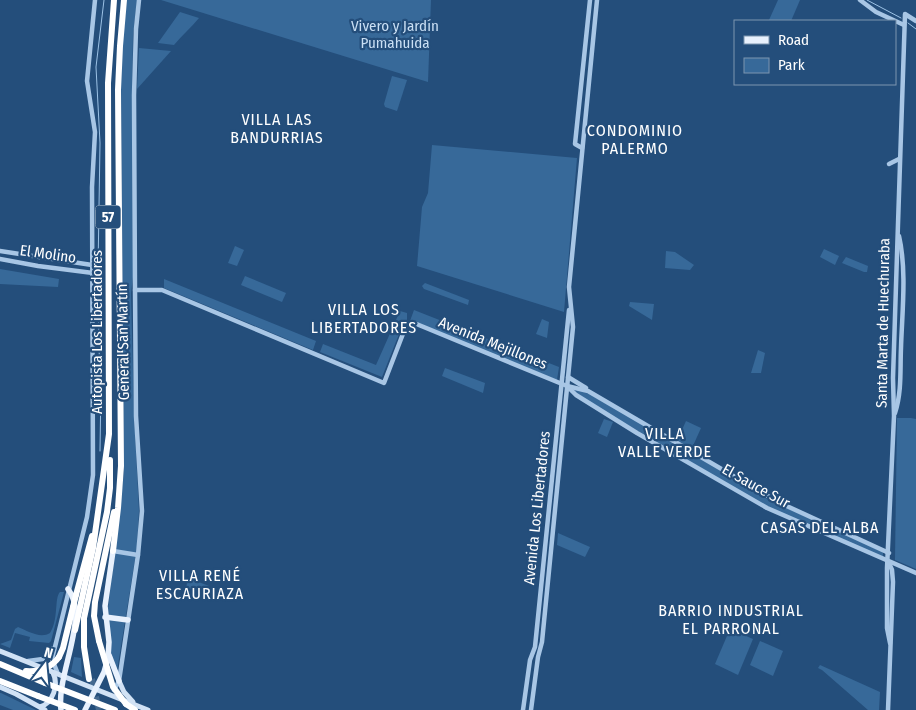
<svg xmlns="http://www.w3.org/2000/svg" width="916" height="710" viewBox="0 0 916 710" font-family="'Fira Sans Condensed',sans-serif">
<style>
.green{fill:#376999}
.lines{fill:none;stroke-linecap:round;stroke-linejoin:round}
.stream{stroke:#9cc2e6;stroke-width:1}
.motorway-tunnel{stroke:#45698f;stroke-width:6;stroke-dasharray:6 3;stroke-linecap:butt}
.tertiary{stroke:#a8c6e5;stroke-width:4.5}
.secondary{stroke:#d1e2f5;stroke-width:5}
.primary{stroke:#e8f1fd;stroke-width:5.5}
.motorway{stroke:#fff;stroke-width:6}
.motorway-bridge{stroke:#fff;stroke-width:6}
.labels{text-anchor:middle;stroke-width:4.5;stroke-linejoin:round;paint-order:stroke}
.shield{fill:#244e7b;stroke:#bdcad7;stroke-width:1}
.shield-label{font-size:14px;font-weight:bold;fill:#fff}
.park-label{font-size:15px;fill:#cadff4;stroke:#244e7b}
.street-label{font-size:15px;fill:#fff;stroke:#244e7b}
.neighbourhood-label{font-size:16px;letter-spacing:1px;fill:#fff;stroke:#244e7b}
</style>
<rect width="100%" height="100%" fill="#244e7b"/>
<g class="green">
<path d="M127 0H137L133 35 132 98 133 277 131 293 134 413 139 511 137 547 117 671 111 654 108 608 124 472 121 82 122 44Z"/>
<path d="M161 0H431L428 82Z"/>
<path d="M778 0H800L791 21 769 20Z"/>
<path d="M180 12 199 18C191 28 182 35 174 45L158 43Z"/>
<path d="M139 48 171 51 137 89Z"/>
<path d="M392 76 407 80 397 111 385 107 384 104Z"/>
<path d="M432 145 577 158 564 312 417 266 422 207 428 193Z"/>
<path d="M235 246 244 250 237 266 228 263Z"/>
<path d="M824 249 839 256 835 265 820 257Z"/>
<path d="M666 251 675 252 694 265 690 270 665 268Z"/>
<path d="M846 257 868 266 867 272H864L842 263Z"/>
<path d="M0 269 59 279 58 287 0 284Z"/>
<path d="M245 276 286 293 282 302 241 285Z"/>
<path d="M164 279 316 341 313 350 164 288Z"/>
<path d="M425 283 469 300 468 305 424 289 422 286Z"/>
<path d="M630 302 654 304 652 320 629 306Z"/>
<path d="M414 310 559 367 557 380 410 321Z"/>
<path d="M400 311 407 313V320L403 324 382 377 320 352 323 344 376 365Z"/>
<path d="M542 319 549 322 547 338 536 334Z"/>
<path d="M758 350 765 353 761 373H751Z"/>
<path d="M445 368 485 383 483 393 442 376Z"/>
<path d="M574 390H579L589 394 623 413 769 500 883 552V560L769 508 577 395Z"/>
<path d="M897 418H911L916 419V569L895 560Z"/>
<path d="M604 419 613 422 607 437 598 433Z"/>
<path d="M686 421 701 428 692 448 677 441Z"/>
<path d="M558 533 590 547 585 557 557 545Z"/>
<path d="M188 578 209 586 207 593 186 588Z"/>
<path d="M60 592H64L51 641 49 643 29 641 30 637 15 633 10 648 0 644 11 640 15 629 18 627C28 631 40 639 50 633 59 619 54 598 60 592Z"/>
<path d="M730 629 753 639 738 675 715 664Z"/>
<path d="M760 641 783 651 773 676 750 665Z"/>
<path d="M74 657 81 658 82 677 71 672Z"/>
<path d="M820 665 880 692 879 710H868L822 670 818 668Z"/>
<path d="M0 693H1L36 710H13L0 705Z"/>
</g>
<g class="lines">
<g class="stream">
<path d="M867 0 901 18"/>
<path d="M908 23 916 29"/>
<path d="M100 451 101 382 99 350 98 270 100 143 96 67 104 0"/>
</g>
<path class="motorway-tunnel" d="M92 679 99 710"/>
<g class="tertiary">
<path d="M860 0 876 12 904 25"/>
<path d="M582 148 575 144 590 0"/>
<path d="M889 164 899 159"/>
<path d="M0 251 92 265"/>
<path d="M0 259 38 266 93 273"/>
<path d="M135 290H162L384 383 406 326 409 324 414 323 567 386 588 391 778 502 889 553"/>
<path d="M568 377 586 388"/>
<path d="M567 386 576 395 637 433 767 508 916 573"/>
<path d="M895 413C902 392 900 369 901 348 902 313 907 271 899 236"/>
<path d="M113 551 138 555"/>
<path d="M890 643 887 628V568L894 416 893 378 898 224 905 14 916 21"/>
<path d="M28 661 43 659 52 649"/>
<path d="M58 674 52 659 87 517 93 475 92 187 95 132 87 81 95 0"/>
<path d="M114 690 119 681 138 555 142 511 136 416 135 290 134 95 136 29 139 0"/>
<path d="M523 710 530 660 535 647 569 310"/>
<path d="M531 710 538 657 542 642 573 327 569 287 597 0"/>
<path d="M888 710 893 582 892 570 889 563"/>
</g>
<g class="secondary">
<path d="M0 651 148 710"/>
<path d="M119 681 124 692 133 702"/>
<path d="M0 687 16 694 45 710"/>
<path d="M40 707C53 703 59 685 53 673"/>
</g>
<g class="primary">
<path d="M105 617 128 620"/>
<path d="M109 655 119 681"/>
<path d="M61 710C56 675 90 617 68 589"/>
<path d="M85 710 104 672 108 658 109 642 105 606 113 551"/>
</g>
<g class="motorway">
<path d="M113 551 118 508 121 466 118 90 120 46 124 0"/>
<path d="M76 595 92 536"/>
<path d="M75 630 93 548 109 434 108 83 114 0"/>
<path d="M99 641 94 616 95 602 114 512"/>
<path d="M59 657 63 648 73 607"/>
<path d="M0 664 45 683"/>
<path d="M89 679 84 647V618L107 512 110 488V460"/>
<path d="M0 681 38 696"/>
<path d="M126 704 135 710"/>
</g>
<g class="motorway-bridge">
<path d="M73 607 76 595"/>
<path d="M99 641 113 687 126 704"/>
<path d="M26 671C40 672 51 668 59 657"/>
<path d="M45 683 115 710"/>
<path d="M38 696 75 710"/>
</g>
</g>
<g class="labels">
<rect class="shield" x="95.5" y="205.5" width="25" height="23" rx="4"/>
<g class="shield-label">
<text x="108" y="222">57</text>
</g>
<g class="park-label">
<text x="395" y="31">Vivero y Jardín<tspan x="395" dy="17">Pumahuida</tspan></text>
</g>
<g class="street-label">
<text transform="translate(48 254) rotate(8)" y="5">El Molino</text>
<text transform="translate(883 323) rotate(-89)" y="5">Santa Marta de Huechuraba</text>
<text transform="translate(97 332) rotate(-90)" y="5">Autopista Los Libertadores</text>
<text transform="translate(123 342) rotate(-91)" y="5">General San Martín</text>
<text transform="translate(493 343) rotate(22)" y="5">Avenida Mejillones</text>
<text transform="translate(756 486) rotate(29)" y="5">El Sauce Sur</text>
<text transform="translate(537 508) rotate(-84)" y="5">Avenida Los Libertadores</text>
</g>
<g class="neighbourhood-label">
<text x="277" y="125">VILLA LAS<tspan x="277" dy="18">BANDURRIAS</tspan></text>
<text x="635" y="136">CONDOMINIO<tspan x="635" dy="18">PALERMO</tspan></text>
<text x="364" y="315">VILLA LOS<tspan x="364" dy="18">LIBERTADORES</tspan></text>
<text x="665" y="439">VILLA<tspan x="665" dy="18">VALLE VERDE</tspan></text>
<text x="820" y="533">CASAS DEL ALBA</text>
<text x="200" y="581">VILLA RENÉ<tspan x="200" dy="18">ESCAURIAZA</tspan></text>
<text x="731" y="616">BARRIO INDUSTRIAL<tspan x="731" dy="18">EL PARRONAL</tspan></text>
</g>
</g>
<rect x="734" y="20" width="162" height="65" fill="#244e7b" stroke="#7c95b0"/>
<rect x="744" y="36" width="25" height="8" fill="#e8f1fd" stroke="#7c95b0"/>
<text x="778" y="45" font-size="15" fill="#ffffff">Road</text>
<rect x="744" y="58" width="25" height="15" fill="#376999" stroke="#7c95b0"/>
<text x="778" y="70" font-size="15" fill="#ffffff">Park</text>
<g transform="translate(45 665) rotate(16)" stroke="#244e7b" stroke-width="4" paint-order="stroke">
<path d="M0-4L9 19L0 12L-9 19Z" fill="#ffffff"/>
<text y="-8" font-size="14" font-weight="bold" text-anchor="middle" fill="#ffffff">N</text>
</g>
</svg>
